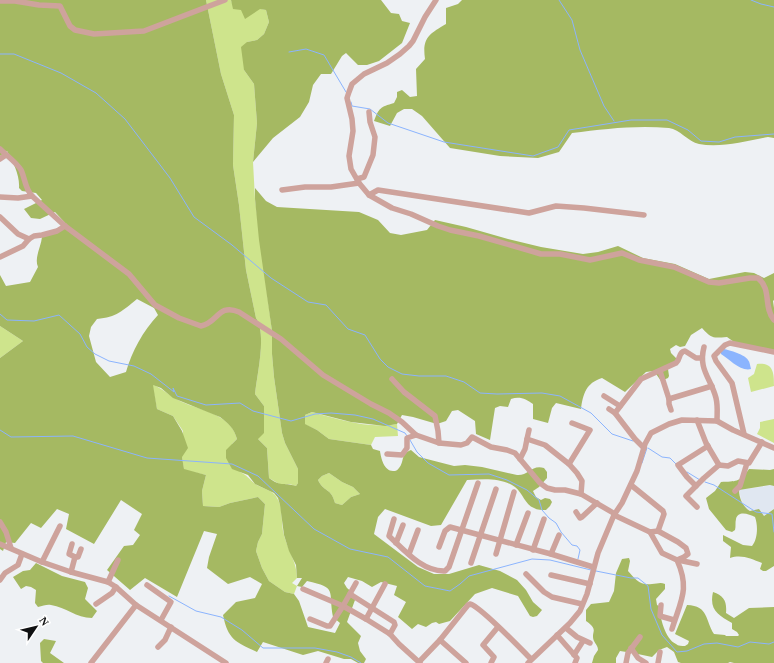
<svg xmlns="http://www.w3.org/2000/svg" width="774" height="663" viewBox="0 0 774 663" font-family="Georgia,serif">
<style>
.built{fill:#e0e7f1}
.green{fill:#cee48c}
.forest{fill:#a5b962;fill-rule:evenodd}
.water{fill:#8bb4fe}
.lines{fill:none;stroke-linecap:round;stroke-linejoin:round}
.stream{stroke:#8bb4fe;stroke-width:1}
.minor{stroke:#cea39c;stroke-width:5.5}
</style>
<rect width="100%" height="100%" fill="#eef1f4"/>
<path class="built" d="M771 485 774 486V509L764 516 746 509 741 499 739 489 755 488Z"/>
<g class="green">
<path d="M206 0H231L232 3 266 10 269 22 264 34 257 40 247 42 244 70 254 84 257 123 253 162 255 199 272 331V354L274 377 282 433 285 443 298 469V483L296 486 289 484 281 485 269 478 267 448 258 439 264 406 255 394C257 374 267 334 256 318L246 270 239 205 233 165 234 115 221 74Z"/>
<path d="M0 326 23 341 0 358Z"/>
<path d="M757 364C774 362 774 374 774 386L751 392 748 378 754 374Z"/>
<path d="M152 384C163 389 171 397 182 402 202 411 231 414 237 439L232 444 240 472C247 475 249 479 254 483 261 489 273 489 277 498 283 507 281 520 283 531 286 547 297 561 297 578L292 583 297 586 294 594 285 592 269 581 262 568 256 551 258 542 262 534 265 504 258 497 230 503 219 507 203 506 202 491 206 475 184 470 182 457 183 431 173 416 157 409Z"/>
<path d="M312 412C340 420 369 429 397 424L398 436 375 437 371 445 329 439 317 430 304 424 305 415Z"/>
<path d="M774 419V443L757 434 760 428V422Z"/>
<path d="M329 473 342 482 353 487 360 494 351 497 342 505 335 503C331 487 324 493 318 480L322 476Z"/>
</g>
<g class="forest">
<path d="M0 0H206L221 74 234 115 233 165 239 205 246 270 256 318C267 334 257 374 255 394L264 406V433L258 439 267 448 269 478C281 487 282 482 296 486L298 483V469L285 443 282 433 274 377 272 354V331L259 240 255 199V188L266 201 277 207 359 212 378 220 390 233 401 235 427 230 435 220 466 227 508 239 541 247 583 254 598 252 618 246 643 258 675 264 709 279 745 272 754 273 764 278 774 273V300L773 301 774 308V351L734 342 727 337C713 338 712 339 702 328L691 335 685 346 680 347 676 345 670 349 671 353 677 359 668 369 669 376 668 378 661 381 654 371 646 372 625 392 602 378C586 383 583 394 581 409L556 403 552 408 548 423 533 419V404C526 399 520 396 511 399L508 407 500 406 495 408 490 440 476 434 475 421 458 410 452 411 446 421 437 424 413 417 402 415 397 424 385 426 351 422 312 412 305 415V424L317 430 329 439 371 445 373 449 380 451C381 458 384 471 393 471 395 471 397 471 399 468 405 461 400 454 411 450L419 457 454 466 465 465 482 467 517 475C528 476 532 464 544 468L547 472V478L539 487 533 491 536 497 541 500 545 498 550 499 552 502 550 506 546 510C542 510 537 510 534 508 525 505 523 493 515 487 501 477 483 479 467 480L441 525 431 526 385 509 378 517 374 534 418 567 434 574H449L479 565 500 571 517 580 526 590 533 602 542 610 537 616 533 617 530 616 518 596 492 588 475 594 450 621 439 624 436 622 432 623 426 627 418 624 412 629 398 617 406 602 394 595 397 586 381 582 372 587 362 581 348 577 344 583 347 588 353 593 355 600 347 622 361 636 358 643 360 651 366 659 364 663H358L351 659H344L318 651 303 655 263 642 257 652C236 642 228 640 223 615L236 602 255 598 262 584 250 577 228 584 207 568 209 557 217 534 204 531 177 597 145 578 130 590 107 570 124 546 133 545 140 535 134 530 142 514 121 500 94 544 66 529 69 514 57 509 41 528 31 523 15 543 6 542 3 551 0 549V358L23 341 0 326V275L6 286 30 282 38 267C34 258 41 247 42 237L68 226 55 212 40 219 31 218 24 209 42 200 36 193 22 191 19 188C20 175 13 162 7 151L0 156ZM137 299 154 308 158 315C143 331 132 351 126 372L110 377 96 362 89 336 91 327 97 319C117 317 122 311 137 299ZM153 385 161 388 173 398 220 417C228 423 234 428 237 439L226 450V458L232 469 248 475 255 484 274 493 278 498 280 505 284 535 289 551 296 565 297 578H302L297 586 302 587 307 581C338 588 328 590 333 617L340 623 335 633 308 627 299 601 294 594 285 592 269 581 262 568 256 551 258 542 262 534 265 504 258 497 230 503 219 507 203 506 202 491 206 475 184 469 182 457 188 448 182 431 173 416 157 409ZM329 473 342 482 353 487 360 494 351 497 342 505 335 503C331 487 324 493 318 480L322 476Z"/>
<path d="M231 0H381L391 13 399 14 402 21 410 23 402 43 379 61 367 65H358L346 53 342 56 331 74H321L313 85 309 102 300 117 273 138 253 162 257 123 254 84 244 70 241 47 247 42 257 40 264 34 269 22 266 10 260 9 245 19 241 10 233 9Z"/>
<path d="M462 0H774V138L768 137C746 141 721 148 699 144 688 142 680 129 669 128 636 125 604 129 572 133L559 152 538 158 500 156 450 148 422 116 412 109H404L397 113 390 126 374 121C379 108 380 107 394 103L397 97V92L402 90 410 97 417 96 416 69 425 59C422 38 429 34 446 24V8L458 4Z"/>
<path d="M749 469 770 470 774 469V486L770 485 739 490C739 498 743 507 750 511L759 509 764 516 774 509V566L766 571H763L760 569 762 563C751 559 742 554 730 558L731 547 723 541V535L743 545 752 546C758 539 758 525 755 517 749 514 738 510 736 519 735 523 736 526 735 530L732 532 726 530 709 509 706 498 715 491 721 482C736 481 739 483 749 469Z"/>
<path d="M629 558 630 561 628 571C635 579 640 586 652 584 657 584 660 582 665 584V589L656 599 657 605 659 606C660 617 665 639 676 644 678 646 682 646 685 646L688 644 689 641 675 634 687 605C709 606 705 620 714 634L725 635 726 636H738L739 635 737 632 732 629V623C718 615 709 610 713 592 724 596 727 601 726 613L734 618 749 608 774 607V663H734L730 662 728 663H681L678 662 674 652 667 647 659 650 652 657 633 653 620 651 616 658V663H592L594 656 598 650C598 646 596 645 594 641 590 631 600 631 586 621V610L591 604 609 602 614 591 616 573 622 559Z"/>
<path d="M36 563 62 576 85 582 88 588 85 599 97 611 92 618C76 618 66 607 51 605 47 604 43 606 38 607L35 603 36 590 31 587 26 586 21 589 13 577 23 571 30 570Z"/>
<path d="M44 639 56 641 50 653 64 663H43L41 661 40 643Z"/>
</g>
<path class="water" d="M724 349C729 350 746 355 748 360 750 362 750 366 751 369 741 372 729 359 721 354V352Z"/>
<g class="lines">
<g class="stream">
<path d="M559 0 572 20 580 50 604 106 614 121"/>
<path d="M751 0 761 4 774 7"/>
<path d="M289 52 306 49 324 55 346 92"/>
<path d="M0 54H14L61 73 96 93 125 119 170 178 194 217 232 245 271 278 308 302 326 305 348 329 365 335 380 359 388 367 402 374 419 376H446L464 382 480 393 497 394 542 393 560 396 591 413 612 434 633 441"/>
<path d="M351 102 352 106 370 109 388 123 444 142 533 156 558 147 569 130 631 120H667L688 130 701 141 719 142 735 137 774 134"/>
<path d="M0 314 7 320 34 321 59 315 80 334 87 347 95 354 109 361 134 366 151 374 174 392 173 388 177 396 206 405 240 403 253 411 291 421 315 414 331 413 355 415 373 419 405 433 407 436"/>
<path d="M0 430 11 437 73 436 147 458 232 464 258 476 314 529 350 549 388 557 425 586 450 591 460 584 469 576 532 559 550 560 591 570"/>
<path d="M410 440 417 452 428 463 449 475 489 474 507 480 527 490 539 500 542 510 549 518 556 523 561 532 572 545 577 546 580 550 578 559"/>
<path d="M648 448 662 457 670 458 676 464"/>
<path d="M642 463 647 448 646 447"/>
<path d="M687 472 700 480"/>
<path d="M705 482 714 485 756 512 772 514 774 532"/>
<path d="M596 571 631 578H638L648 586 651 609 662 635 677 652 687 651 704 644 717 643 738 647 750 642 769 644 774 642"/>
<path d="M169 596 196 611 221 617 242 630 263 648H315L337 652 351 657 361 663"/>
</g>
<g class="minor">
<path d="M436 0 425 17 413 41 409 46 400 54 387 63 364 74 352 84 349 92 347 98 352 119 353 131 349 156 351 169 359 183 369 195 392 208 411 214 438 226 450 230 479 236 541 254H560L590 260 622 253 639 260 674 267 709 282 719 283 750 278H758C772 289 763 307 774 320"/>
<path d="M0 1H15L39 5 60 6 70 26 75 30 94 34 144 31 225 0"/>
<path d="M0 149C7 156 16 162 21 170 25 178 25 189 32 196"/>
<path d="M0 159 6 155"/>
<path d="M357 179 364 177 373 155 375 137 370 122 369 112"/>
<path d="M282 190 305 187H331L359 183"/>
<path d="M369 195 378 190 529 213 556 206 584 208 644 215"/>
<path d="M0 197 18 198 32 196 65 226 129 274 155 305 179 318 201 326C218 323 218 303 239 312L281 339 323 375 371 404 389 413 402 422 416 435 439 443 461 445 467 443 472 437 491 447 507 450 515 453 540 483 547 488 555 490H565L581 494 615 514"/>
<path d="M0 217 18 234 29 239"/>
<path d="M0 257 23 246 29 239 34 236 42 235 57 231 65 226"/>
<path d="M704 347C698 370 711 378 716 398 718 406 717 413 717 421"/>
<path d="M660 371 669 399 712 386"/>
<path d="M392 379 404 392 435 416 438 431 439 443"/>
<path d="M604 396 620 406"/>
<path d="M669 399V404L671 410"/>
<path d="M609 409 615 413"/>
<path d="M697 420 706 443 719 465"/>
<path d="M744 434 732 383 716 361 714 356 725 345 730 343 774 352"/>
<path d="M527 439 529 430"/>
<path d="M644 448 635 439 615 413 641 379 676 363C681 359 678 352 685 351L696 358H702"/>
<path d="M387 454 402 455 407 448V438L416 435"/>
<path d="M520 459 525 449 527 439 545 445 569 464 577 473 582 481 581 494"/>
<path d="M569 464 590 430 572 423"/>
<path d="M631 485 663 511 664 514 658 531"/>
<path d="M696 486 687 477 678 465 708 446"/>
<path d="M735 491 740 486 747 463"/>
<path d="M697 507 686 496 704 478 719 465 728 466 738 461 749 463 762 442"/>
<path d="M576 512 580 518 582 517 597 503"/>
<path d="M614 515 650 532 658 531 678 542 686 548 688 554 684 557 677 560"/>
<path d="M394 519 389 536 390 537C405 551 423 572 445 571L449 567 478 483"/>
<path d="M0 522 6 532 11 548"/>
<path d="M650 532 662 553 677 560C690 589 681 600 672 629"/>
<path d="M396 543 403 525"/>
<path d="M0 544 42 562 71 572 108 582 116 587 136 605 226 663"/>
<path d="M516 545 528 513"/>
<path d="M439 547 445 531 450 527 551 554 593 567"/>
<path d="M533 550 544 519"/>
<path d="M409 554 418 530"/>
<path d="M496 554 514 492"/>
<path d="M551 554 559 535"/>
<path d="M75 557H78L81 549"/>
<path d="M678 560 697 564"/>
<path d="M42 562 60 526"/>
<path d="M471 563 496 489"/>
<path d="M71 572 75 557 69 554 72 544"/>
<path d="M526 574 544 592 552 597 582 604"/>
<path d="M551 575 590 584"/>
<path d="M0 580 5 573 18 565 22 554"/>
<path d="M108 582 118 560"/>
<path d="M147 585 171 602 161 620"/>
<path d="M303 589 343 606 366 619 390 634 399 644 420 663"/>
<path d="M350 594 394 622 395 625 390 634"/>
<path d="M96 604 112 593 116 587"/>
<path d="M661 605 660 616 674 620"/>
<path d="M310 619 327 626H330L343 606 356 583"/>
<path d="M366 619 385 584"/>
<path d="M566 628 577 637 590 643"/>
<path d="M557 635 577 658 575 663"/>
<path d="M440 640 466 663"/>
<path d="M158 647 165 640 171 627"/>
<path d="M631 648 638 658 646 663"/>
<path d="M574 655 583 641"/>
<path d="M419 662 440 640 468 605 470 604C480 606 521 649 531 659"/>
<path d="M91 663 136 605"/>
<path d="M326 663 328 659"/>
<path d="M491 663 494 657 483 645 498 627"/>
<path d="M528 663 570 623 580 611 587 594 598 553 614 515 622 503 637 471 645 444 651 433 669 424 682 420 717 421 733 430 774 448"/>
<path d="M626 663 628 653 640 637"/>
<path d="M658 663 660 652"/>
</g>
</g>
<g transform="translate(36 627) rotate(55)" stroke="#ffffff" stroke-width="3" paint-order="stroke">
<path d="M0-3L7 15L0 10L-7 15Z" fill="#101112"/>
<text y="-6" font-size="11" font-weight="bold" text-anchor="middle" fill="#101112">N</text>
</g>
</svg>
